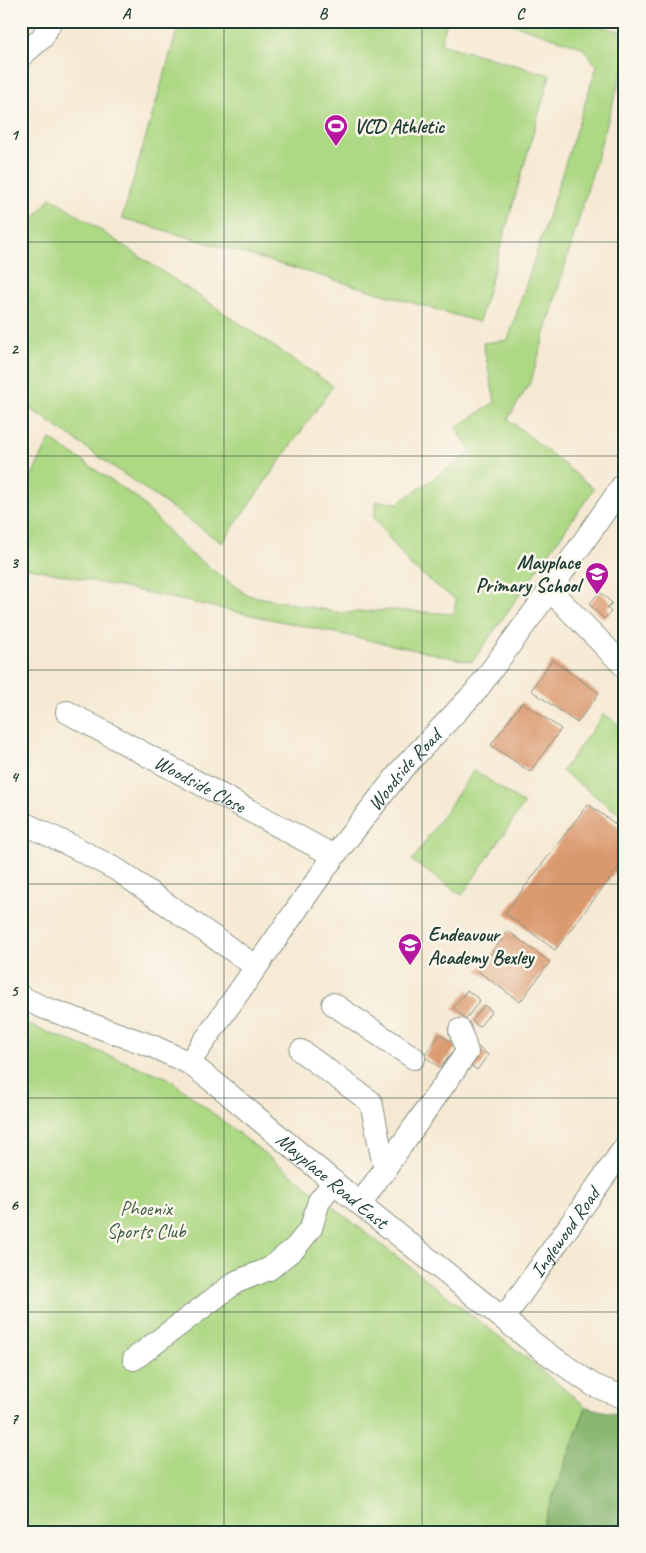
<svg xmlns="http://www.w3.org/2000/svg" width="646" height="1553" viewBox="0 0 646 1553" font-family="Caveat,sans-serif">
<style>
.green{fill:#add884;stroke:#668a5c}
.forest{fill:#8ab872;stroke:#547a53}
.building{fill:#da986d}
.lines{fill:none;stroke-linecap:round;stroke-linejoin:round}
.minor-casing{stroke:#8a9384;stroke-width:24}
.minor{stroke:#fff;stroke-width:22}
.grid{fill:none;stroke:#1f3d34;stroke-width:1;stroke-opacity:0.55}
.labels{text-anchor:middle;stroke-width:5;stroke-linejoin:round;paint-order:stroke}
.poi-label{font-size:20px;font-weight:bold;fill:#1f3d34;stroke:#fbf7ec;text-anchor:start}
.street-label{font-size:20px;fill:#1f3d34;stroke:#fbf7ec}
.park-label{font-size:20px;fill:#3b5c44;stroke:#fbf7ec}
.neatline{fill:none;stroke:#1f3d34;stroke-width:2}
.grid-label{font-size:16px;text-anchor:middle;font-weight:bold;fill:#1f3d34}
</style>
<rect width="100%" height="100%" fill="#fbf7ec"/>
<filter id="ink" filterUnits="userSpaceOnUse"><feTurbulence type="fractalNoise" baseFrequency=".02" numOctaves="2"/><feDisplacementMap in="SourceGraphic" scale="10" xChannelSelector="R" yChannelSelector="G"/><feConvolveMatrix kernelMatrix="1 2 1 2 8 2 1 2 1" color-interpolation-filters="sRGB"/></filter>
<filter id="wash" filterUnits="userSpaceOnUse"><feTurbulence type="fractalNoise" baseFrequency=".0096" numOctaves="4" result="noise"/><feDisplacementMap in="SourceGraphic" scale="20" xChannelSelector="R" yChannelSelector="G"/><feGaussianBlur stdDeviation="1.12" result="paint"/><feColorMatrix in="noise" values="0 0 0 0 0 0 0 0 0 0 0 0 0 0 0 0 0 1.4 0 .05"/><feComposite in="paint" operator="in"/></filter>
<g filter="url(#wash)">
<rect width="100%" height="100%" fill="#f5e9d3"/>
<g class="green">
<path d="M180 21H431L446 25 441 44 550 75 479 322 122 218Z"/>
<path d="M503 21H584L625 33V62L531 381 508 419 594 489 472 662 21 566V497L50 439 137 498 187 551 247 595 342 613 392 610 454 614 456 600 411 566 374 518 377 501 398 503 472 452 456 428 495 402 483 343 508 340 597 66 582 47Z"/>
<path d="M51 197 333 386 222 543 21 402V235Z"/>
<path d="M604 714 625 729V818L562 771Z"/>
<path d="M474 770 524 804 462 895 412 861Z"/>
<path d="M21 1022 168 1078 529 1360 586 1407 540 1532H21Z"/>
</g>
<path class="forest" d="M586 1407 625 1416V1532H540Z"/>
<g id="blocks">
<g class="building">
<path d="M600 592 612 603 607 608 611 612 604 619 589 604Z"/>
<path d="M552 660 599 693 577 723 531 690Z"/>
<path d="M522 702 561 729 530 772 491 745Z"/>
<path d="M588 804 625 831V859L555 950 505 913Z"/>
<path d="M508 931 550 962 520 1002 478 971Z"/>
<path d="M467 990 480 1000 466 1019 453 1008Z"/>
<path d="M484 1005 492 1011 479 1027 472 1021Z"/>
<path d="M440 1034 457 1046 440 1068 424 1056Z"/>
<path d="M478 1047 488 1055 477 1070 466 1062Z"/>
</g>
</g>
</g>
<g filter="url(#ink)">
<use href="#blocks" fill-opacity="0" stroke="#8a9384" stroke-width="1"/>
<g class="lines">
<g class="minor-casing">
<g id="minor">
<path d="M21 56 42 38 51 21"/>
<path d="M550 590 625 667"/>
<path id="s1" d="M67 712 334 856"/>
<path d="M21 822 72 846 119 871 255 966"/>
<path id="s2" d="M21 997 42 1007 152 1046 189 1063 219 1086 360 1204 541 1349 593 1385 625 1398"/>
<path d="M333 1004 414 1058"/>
<path d="M301 1051 371 1102 385 1171"/>
<path id="s3" d="M189 1063 334 856 403 768 476 691 550 590 625 482"/>
<path d="M360 1204 467 1052 460 1030"/>
<path id="s4" d="M504 1318 625 1147"/>
<path d="M134 1359 236 1282 269 1269 296 1247 311 1228 319 1201 334 1182"/>
</g>
</g>
<use href="#minor" class="minor"/>
</g>
</g>
<path class="grid" d="M224 21V1532M422 21V1532M21 242H625M21 456H625M21 670H625M21 884H625M21 1098H625M21 1312H625"/>
<defs>
<g id="stadium-pin" transform="scale(1.25)"><path d="M0 17L-7.5 6A9.5 9.5 0 1 1 7.5 6Z" fill="#b5179e" stroke="#fbf7ec"/><path d="M0-5a6.5 5 0 1 0 0 10a6.5 5 0 1 0 0-10ZM-3.5-1.8h7v3.6h-7Z" fill="#fff"/></g>
<g id="school-pin" transform="scale(1.25)"><path d="M0 17L-7.5 6A9.5 9.5 0 1 1 7.5 6Z" fill="#b5179e" stroke="#fbf7ec"/><path d="M0-5L7-2L0 1L-7-2ZM-4 1L0 2.5L4 1V4Q0 6-4 4Z" fill="#fff"/></g>
</defs>
<g fill-rule="evenodd">
<use href="#stadium-pin" x="336" y="126"/>
<use href="#school-pin" x="597" y="574"/>
<use href="#school-pin" x="410" y="945"/>
</g>
<g class="labels">
<g class="poi-label">
<text x="354" y="133">VCD Athletic</text>
<text x="580" y="569" text-anchor="end">Mayplace<tspan x="580" dy="23">Primary School</tspan></text>
<text x="428" y="941">Endeavour<tspan x="428" dy="23">Academy Bexley</tspan></text>
</g>
<g class="street-label">
<text dy="7" stroke="none"><textPath href="#s3" startOffset="364">Woodside Road</textPath></text>
<text dy="7" stroke="none"><textPath href="#s1" startOffset="151">Woodside Close</textPath></text>
<text dy="7" stroke="none"><textPath href="#s2" startOffset="366">Mayplace Road East</textPath></text>
<text dy="7" stroke="none"><textPath href="#s4" startOffset="105">Inglewood Road</textPath></text>
</g>
<g class="park-label">
<text x="146" y="1215">Phoenix<tspan x="146" dy="23">Sports Club</tspan></text>
</g>
</g>
<rect width="646" height="1553" fill="none" stroke="#fbf7ec" stroke-width="55"/>
<rect x="28" y="28" width="590" height="1498" class="neatline"/>
<g class="grid-label">
<text x="126" y="19">A</text>
<text x="323" y="19">B</text>
<text x="520" y="19">C</text>
<text x="14" y="140">1</text>
<text x="14" y="354">2</text>
<text x="14" y="568">3</text>
<text x="14" y="782">4</text>
<text x="14" y="996">5</text>
<text x="14" y="1210">6</text>
<text x="14" y="1424">7</text>
</g>
</svg>
